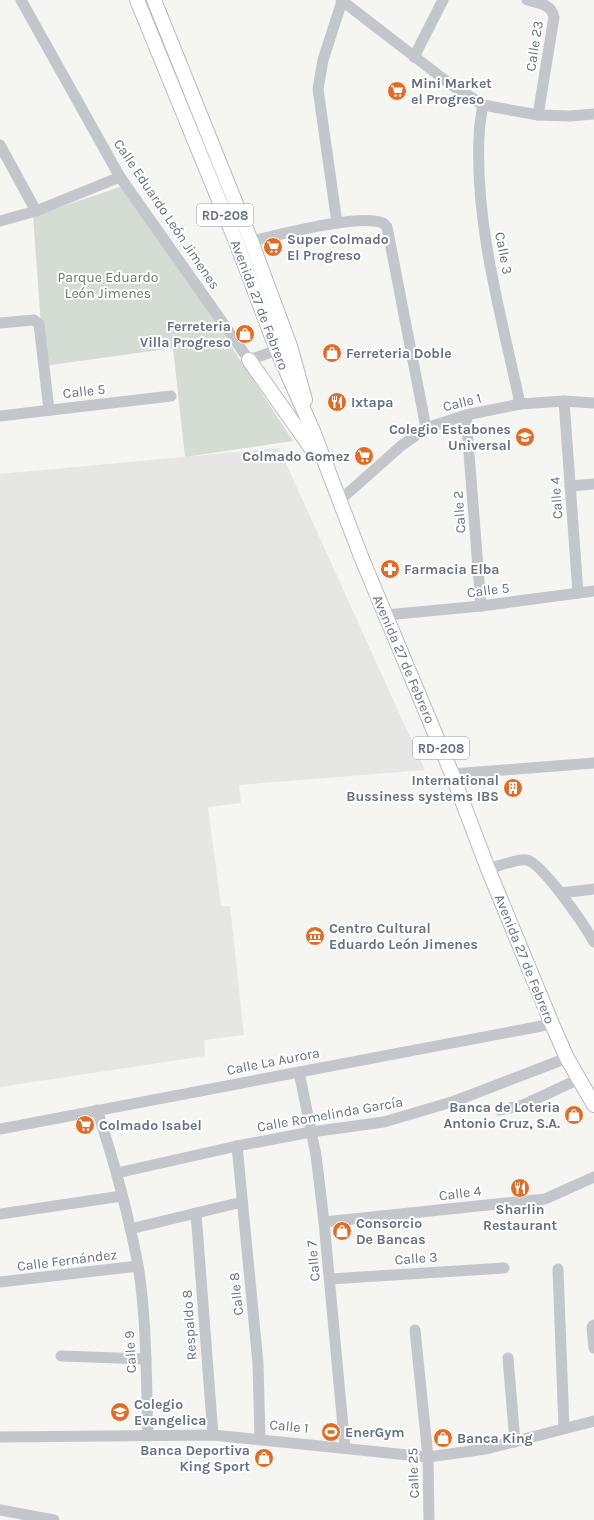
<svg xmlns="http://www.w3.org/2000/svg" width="594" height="1520" viewBox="0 0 594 1520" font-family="Karla,sans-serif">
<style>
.built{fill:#e6e6e5}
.green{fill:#d5dcd3}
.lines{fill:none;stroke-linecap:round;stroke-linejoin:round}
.major-casing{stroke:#b6b9be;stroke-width:16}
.minor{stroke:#c3c6ca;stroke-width:11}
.major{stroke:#fff;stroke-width:14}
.labels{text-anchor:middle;stroke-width:4;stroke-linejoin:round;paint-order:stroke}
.shield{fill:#fff;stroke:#929ca8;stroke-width:1}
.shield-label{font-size:13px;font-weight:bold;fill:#647183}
.street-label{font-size:14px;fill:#647183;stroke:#fff}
.poi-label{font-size:14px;font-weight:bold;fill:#647183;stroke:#fff;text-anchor:start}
.park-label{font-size:14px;fill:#657a63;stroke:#fff}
</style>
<rect width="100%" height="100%" fill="#f5f5f2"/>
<path class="built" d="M279 448 425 770 239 785 241 803 208 807 221 906H230L244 1035 204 1040 205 1056 0 1087V474Z"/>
<path class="green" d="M126 185 293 441 185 457 173 348 44 366 33 216Z"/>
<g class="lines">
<g class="major-casing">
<g id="major">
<path d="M137 0 237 244 277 350 313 431 362 559 452 774 488 869 552 1024 567 1058 594 1105"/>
<path d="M154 0 251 241 290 346 305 400"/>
<path d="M249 360 316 455"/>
</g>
</g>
<g class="minor">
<path d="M21 0 120 177 249 360 283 348"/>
<path d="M341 0 450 84 483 105 538 115 570 116 594 114"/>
<path d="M527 0C539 3 551 4 554 17L538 115"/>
<path d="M414 57 443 0"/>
<path d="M483 105C481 116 479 127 479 138 475 226 502 318 520 404"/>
<path d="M0 145 36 211"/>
<path d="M0 221 36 211 120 177"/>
<path d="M337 223 318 89 323 60 342 1"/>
<path d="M251 241C280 235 359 213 383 223L387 227 426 428"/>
<path d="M0 323 34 320 39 324 49 410"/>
<path d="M564 401 578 593"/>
<path d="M466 415 481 606"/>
<path d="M0 416 171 396"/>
<path d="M570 486 594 484"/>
<path d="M339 501 401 446 426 428 466 415 520 404 564 401 594 403"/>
<path d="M386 615 481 606 594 591"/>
<path d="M452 774 594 763"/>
<path d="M488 869C496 867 519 858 527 860 543 864 585 926 594 942"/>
<path d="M561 893 594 889"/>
<path d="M299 1072 316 1155 324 1222 345 1448"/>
<path d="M97 1110C114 1161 128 1212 138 1265 147 1321 146 1379 148 1435"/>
<path d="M500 1110 523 1105 579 1079"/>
<path d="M0 1129 552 1024"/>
<path d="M237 1146 258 1363 260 1439"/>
<path d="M117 1173 237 1146 311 1132 384 1122 455 1101 567 1058"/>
<path d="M196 1213 213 1435"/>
<path d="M0 1214 122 1196"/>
<path d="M324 1222 545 1199 594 1177"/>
<path d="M130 1229 242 1202"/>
<path d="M558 1269 564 1428"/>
<path d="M330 1279 504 1268"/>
<path d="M0 1282 138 1266"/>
<path d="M594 1325 592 1327 594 1348"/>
<path d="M415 1330 428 1457 429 1520"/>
<path d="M61 1356 146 1359"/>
<path d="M508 1358 515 1442"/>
<path d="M0 1437 213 1435 428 1457 486 1449 594 1421"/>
<path d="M0 1510 54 1520"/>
</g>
<use href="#major" class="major"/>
</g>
<defs>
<g id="supermarket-disc" transform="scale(1)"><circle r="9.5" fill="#e36b24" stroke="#fff"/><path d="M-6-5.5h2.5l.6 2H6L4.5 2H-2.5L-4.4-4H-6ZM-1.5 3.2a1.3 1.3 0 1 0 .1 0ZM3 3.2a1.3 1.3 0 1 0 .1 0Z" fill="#fff"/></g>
<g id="shop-disc" transform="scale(1)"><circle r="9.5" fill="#e36b24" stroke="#fff"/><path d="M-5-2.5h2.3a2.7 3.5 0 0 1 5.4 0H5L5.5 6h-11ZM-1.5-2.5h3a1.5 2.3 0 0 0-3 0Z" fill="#fff"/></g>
<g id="restaurant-disc" transform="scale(1)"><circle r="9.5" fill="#e36b24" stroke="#fff"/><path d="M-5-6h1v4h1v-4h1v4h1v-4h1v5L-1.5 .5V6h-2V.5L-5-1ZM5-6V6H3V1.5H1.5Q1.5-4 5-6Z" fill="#fff"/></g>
<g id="school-disc" transform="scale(1)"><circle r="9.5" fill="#e36b24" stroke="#fff"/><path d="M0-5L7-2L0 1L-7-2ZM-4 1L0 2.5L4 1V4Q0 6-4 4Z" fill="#fff"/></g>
<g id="pharmacy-disc" transform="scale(1)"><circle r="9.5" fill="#e36b24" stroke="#fff"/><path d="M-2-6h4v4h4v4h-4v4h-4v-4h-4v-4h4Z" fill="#fff"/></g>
<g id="building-disc" transform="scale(1)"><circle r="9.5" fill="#e36b24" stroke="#fff"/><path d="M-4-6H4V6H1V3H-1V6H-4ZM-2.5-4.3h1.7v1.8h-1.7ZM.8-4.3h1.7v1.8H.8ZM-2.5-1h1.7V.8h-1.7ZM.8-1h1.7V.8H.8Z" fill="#fff"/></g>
<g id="museum-disc" transform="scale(1)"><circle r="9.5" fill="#e36b24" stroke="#fff"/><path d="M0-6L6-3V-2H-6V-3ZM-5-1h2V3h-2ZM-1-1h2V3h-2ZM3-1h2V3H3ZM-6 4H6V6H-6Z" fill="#fff"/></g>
<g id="stadium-disc" transform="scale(1)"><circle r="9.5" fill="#e36b24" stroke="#fff"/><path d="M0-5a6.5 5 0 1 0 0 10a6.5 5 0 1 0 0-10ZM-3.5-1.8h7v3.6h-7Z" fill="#fff"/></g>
</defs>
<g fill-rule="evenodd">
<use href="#supermarket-disc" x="397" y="91"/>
<use href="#supermarket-disc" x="273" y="247"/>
<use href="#shop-disc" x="245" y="334"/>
<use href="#shop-disc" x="332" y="353"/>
<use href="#restaurant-disc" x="337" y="402"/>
<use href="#school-disc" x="525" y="437"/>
<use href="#supermarket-disc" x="364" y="456"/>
<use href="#pharmacy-disc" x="390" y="569"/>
<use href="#building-disc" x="513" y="788"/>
<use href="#museum-disc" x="315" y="936"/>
<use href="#shop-disc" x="574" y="1115"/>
<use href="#supermarket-disc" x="85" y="1125"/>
<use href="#restaurant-disc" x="520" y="1188"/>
<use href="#shop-disc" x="342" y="1231"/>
<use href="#school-disc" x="120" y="1412"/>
<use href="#stadium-disc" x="331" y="1432"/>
<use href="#shop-disc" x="443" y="1438"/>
<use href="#shop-disc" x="264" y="1458"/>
</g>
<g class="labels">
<g class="shield">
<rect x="197" y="204" width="56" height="22" rx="3"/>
<rect x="413" y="737" width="56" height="22" rx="3"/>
</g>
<g class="shield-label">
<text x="225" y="220">RD-208</text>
<text x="441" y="753">RD-208</text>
</g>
<g class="street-label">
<text transform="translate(534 46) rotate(-81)" y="5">Calle 23</text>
<text transform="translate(167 214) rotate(56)" y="5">Calle Eduardo León Jimenes</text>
<text transform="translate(504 253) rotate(79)" y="5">Calle 3</text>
<text transform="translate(260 305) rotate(69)" y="5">Avenida 27 de Febrero</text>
<text transform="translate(84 391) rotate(-6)" y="5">Calle 5</text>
<text transform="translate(462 402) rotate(-14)" y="5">Calle 1</text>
<text transform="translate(556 498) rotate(-94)" y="5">Calle 4</text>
<text transform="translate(459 512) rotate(-94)" y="5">Calle 2</text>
<text transform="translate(488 590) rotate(-7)" y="5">Calle 5</text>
<text transform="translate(404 659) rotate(67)" y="5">Avenida 27 de Febrero</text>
<text transform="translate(525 959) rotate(68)" y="5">Avenida 27 de Febrero</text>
<text transform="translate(273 1061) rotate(-11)" y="5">Calle La Aurora</text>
<text transform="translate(330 1114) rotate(-10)" y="5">Calle Romelinda García</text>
<text transform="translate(460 1193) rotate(-7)" y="5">Calle 4</text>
<text transform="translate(416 1258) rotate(-4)" y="5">Calle 3</text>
<text transform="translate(67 1260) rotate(-7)" y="5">Calle Fernández</text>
<text transform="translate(313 1261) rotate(-95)" y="5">Calle 7</text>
<text transform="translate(236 1294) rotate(-96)" y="5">Calle 8</text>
<text transform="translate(189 1325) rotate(-94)" y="5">Respaldo 8</text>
<text transform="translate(130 1352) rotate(-93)" y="5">Calle 9</text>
<text transform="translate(289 1426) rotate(6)" y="5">Calle 1</text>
<text transform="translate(413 1473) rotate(-92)" y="5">Calle 25</text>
</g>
<g class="poi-label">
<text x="411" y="88">Mini Market<tspan x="411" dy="16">el Progreso</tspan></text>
<text x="287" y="244">Super Colmado<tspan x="287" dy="16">El Progreso</tspan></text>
<text x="231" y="331" text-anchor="end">Ferreteria<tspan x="231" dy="16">Villa Progreso</tspan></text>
<text x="346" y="358">Ferreteria Doble</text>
<text x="351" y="407">Ixtapa</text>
<text x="511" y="434" text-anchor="end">Colegio Estabones<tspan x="511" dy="16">Universal</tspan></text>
<text x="350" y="461" text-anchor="end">Colmado Gomez</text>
<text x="404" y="574">Farmacia Elba</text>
<text x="499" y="785" text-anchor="end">International<tspan x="499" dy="16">Bussiness systems IBS</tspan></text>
<text x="329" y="933">Centro Cultural<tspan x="329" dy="16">Eduardo León Jimenes</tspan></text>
<text x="560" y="1112" text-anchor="end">Banca de Loteria<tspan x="560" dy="16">Antonio Cruz, S.A.</tspan></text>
<text x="99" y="1130">Colmado Isabel</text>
<text x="520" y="1214" text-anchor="middle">Sharlin<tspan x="520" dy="16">Restaurant</tspan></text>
<text x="356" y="1228">Consorcio<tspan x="356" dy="16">De Bancas</tspan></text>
<text x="134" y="1409">Colegio<tspan x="134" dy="16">Evangelica</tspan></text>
<text x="345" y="1437">EnerGym</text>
<text x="457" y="1443">Banca King</text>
<text x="250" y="1455" text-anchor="end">Banca Deportiva<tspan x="250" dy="16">King Sport</tspan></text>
</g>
<g class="park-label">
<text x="108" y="282">Parque Eduardo<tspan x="108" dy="16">León Jimenes</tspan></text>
</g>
</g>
</svg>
